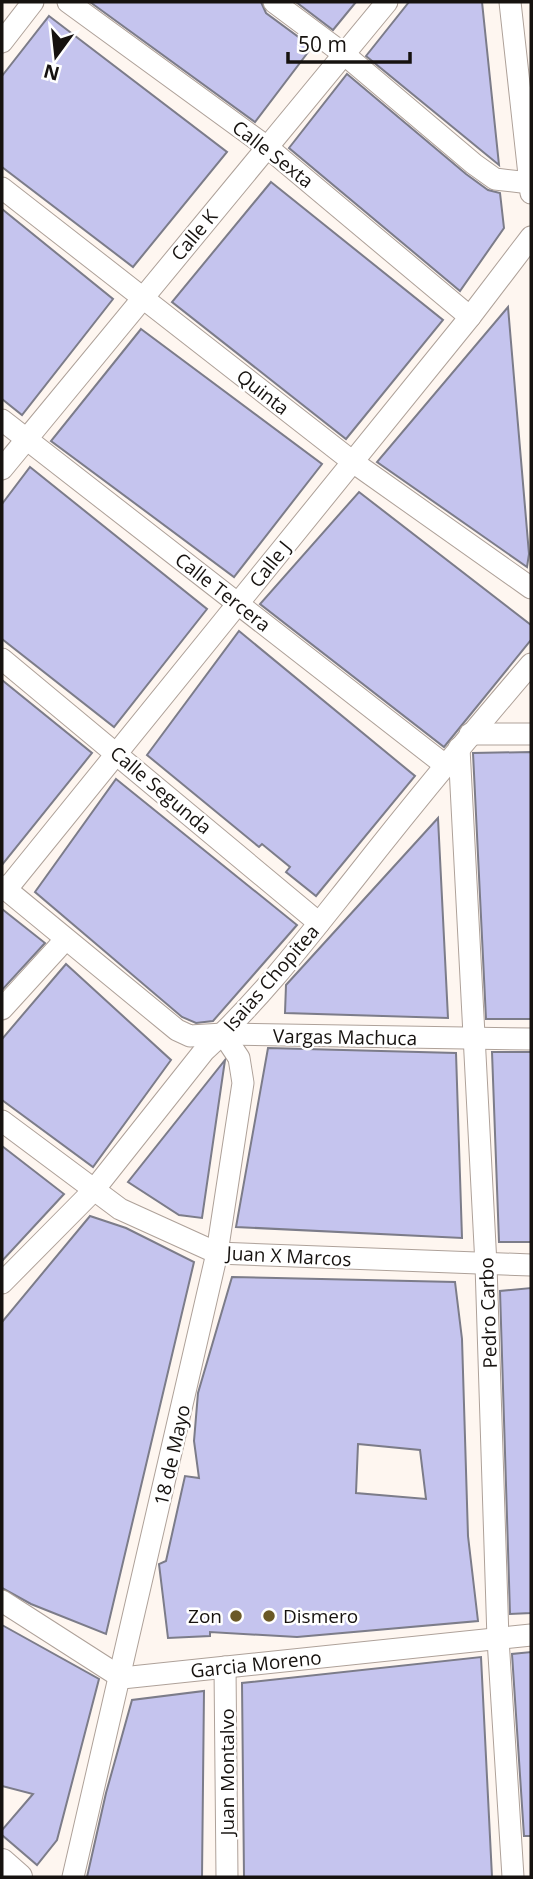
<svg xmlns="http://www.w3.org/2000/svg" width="533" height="1879" viewBox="0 0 533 1879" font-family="'Open Sans',sans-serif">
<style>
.building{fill:#c5c4ee;stroke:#7c7c89;stroke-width:2;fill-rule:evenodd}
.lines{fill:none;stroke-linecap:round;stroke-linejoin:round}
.minor-casing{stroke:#aea199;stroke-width:23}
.major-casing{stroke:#aea199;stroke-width:28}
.minor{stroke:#fff;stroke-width:21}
.major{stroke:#fff;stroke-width:26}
.poi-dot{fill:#6b5927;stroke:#fff;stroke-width:2.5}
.labels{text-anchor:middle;stroke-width:5;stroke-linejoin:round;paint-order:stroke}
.street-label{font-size:19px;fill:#16120f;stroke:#fff}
.poi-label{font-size:19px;fill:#16120f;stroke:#fff;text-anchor:end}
</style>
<rect width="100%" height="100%" fill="#fef6f0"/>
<g class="building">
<path d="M90 2H261L266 13 312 47 255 122Z"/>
<path d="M296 2H356L333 30Z"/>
<path d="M409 2H482L499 165 366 56Z"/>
<path d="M49 16 227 152 133 267 2 167V76Z"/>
<path d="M347 74 466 174 488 190 500 193 504 228 460 291 289 148Z"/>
<path d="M271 182 443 320 346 439 172 302Z"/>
<path d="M2 209 113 299 22 415 2 399Z"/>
<path d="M508 307 529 554 527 567 377 462Z"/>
<path d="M141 329 322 464 234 577 51 441Z"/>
<path d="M30 467 207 609 114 727 2 639V504Z"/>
<path d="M359 492 531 625V640L444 747 260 604Z"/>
<path d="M239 631 415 776 316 896 286 872 290 867 262 844 259 847 147 755Z"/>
<path d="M2 680 92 753 2 865Z"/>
<path d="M531 752V1019H486L473 753Z"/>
<path d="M116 779 297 925 213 1021 196 1023 182 1017 35 892Z"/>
<path d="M438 818 448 1018 285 1013 286 985Z"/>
<path d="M2 909 45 943 2 990Z"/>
<path d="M66 964 171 1060 93 1167 2 1100V1039Z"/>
<path d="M268 1048 456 1053 462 1238 236 1227Z"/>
<path d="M492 1052H531V1242H499Z"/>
<path d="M225 1060 202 1218 179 1215 128 1182Z"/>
<path d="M2 1146 64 1194 2 1261Z"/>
<path d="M90 1216 126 1228 194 1262 106 1634 31 1604 2 1588V1322Z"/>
<path d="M232 1277 455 1282 462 1339 468 1536 478 1621 297 1637 210 1632V1636L168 1638 159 1564 166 1561 185 1476 199 1478 194 1441 198 1393ZM358 1444 420 1450 426 1499 356 1493Z"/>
<path d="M531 1288V1613L510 1614 500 1291Z"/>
<path d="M2 1625 99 1679 57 1840 37 1865 2 1835V1830L33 1794 2 1786Z"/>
<path d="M531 1652V1836H524L512 1654Z"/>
<path d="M481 1657 492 1877H244L242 1683Z"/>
<path d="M204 1691 202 1877H87L106 1793 132 1700Z"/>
</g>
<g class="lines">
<g class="minor-casing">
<g id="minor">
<path d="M68 2 267 147 470 317"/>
<path d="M274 2 345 55 474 164 495 179 530 183"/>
<path d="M510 2 531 193"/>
<path d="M2 42 33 2"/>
<path d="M2 188 353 462 531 588"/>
<path d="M2 420 445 765"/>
<path d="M2 469 387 2"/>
<path d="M2 659 319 923"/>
<path d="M470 734H531"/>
<path d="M459 748 486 1265 498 1639 513 1877"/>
<path d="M2 886 177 1030 190 1036 223 1034 531 1039"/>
<path d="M6 890 470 317 531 237"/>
<path d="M2 1009 65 940"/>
<path d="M2 1121 120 1209 217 1253 531 1265"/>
<path d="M2 1283 93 1191 204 1051C260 1000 308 937 355 878 412 805 471 734 531 664"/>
<path d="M2 1601 122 1678 531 1635"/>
<path d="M225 1667 227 1877"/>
<path d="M73 1877 217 1253 243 1083 239 1058 223 1034"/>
</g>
</g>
<g class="major-casing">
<path id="major" d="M2 1862 19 1877"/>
</g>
<use href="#minor" class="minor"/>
<use href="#major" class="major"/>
</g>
<g class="poi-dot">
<circle cx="236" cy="1616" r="7"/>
<circle cx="269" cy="1616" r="7"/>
</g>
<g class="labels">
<g class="street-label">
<text transform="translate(273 154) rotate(38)" y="7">Calle Sexta</text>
<text transform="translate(194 235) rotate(-50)" y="7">Calle K</text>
<text transform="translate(263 392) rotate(38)" y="7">Quinta</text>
<text transform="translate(270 564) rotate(-51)" y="7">Calle J</text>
<text transform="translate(223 592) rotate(38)" y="7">Calle Tercera</text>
<text transform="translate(161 790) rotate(40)" y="7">Calle Segunda</text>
<text transform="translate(271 978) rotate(-49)" y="7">Isaias Chopitea</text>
<text transform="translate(345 1037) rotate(1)" y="7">Vargas Machuca</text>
<text transform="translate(289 1256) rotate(3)" y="7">Juan X Marcos</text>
<text transform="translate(488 1313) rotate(-92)" y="7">Pedro Carbo</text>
<text transform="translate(172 1455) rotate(-77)" y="7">18 de Mayo</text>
<text transform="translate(256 1664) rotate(-6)" y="7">Garcia Moreno</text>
<text transform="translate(227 1772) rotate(-90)" y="7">Juan Montalvo</text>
</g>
<g class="poi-label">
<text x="222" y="1623">Zon</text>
<text x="283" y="1623" text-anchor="start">Dismero</text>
</g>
</g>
<rect width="533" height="1879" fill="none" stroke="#16120f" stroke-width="7"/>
<g transform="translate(56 56) rotate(195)" stroke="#ffffff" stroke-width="5" paint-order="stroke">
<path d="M0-5L12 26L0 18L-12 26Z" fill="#16120f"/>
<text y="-10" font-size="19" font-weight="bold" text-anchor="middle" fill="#16120f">N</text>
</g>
<path d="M288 52v10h122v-10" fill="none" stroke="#16120f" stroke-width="3.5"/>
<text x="298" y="52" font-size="21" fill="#16120f" stroke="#ffffff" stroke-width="5" paint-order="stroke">50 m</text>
</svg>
